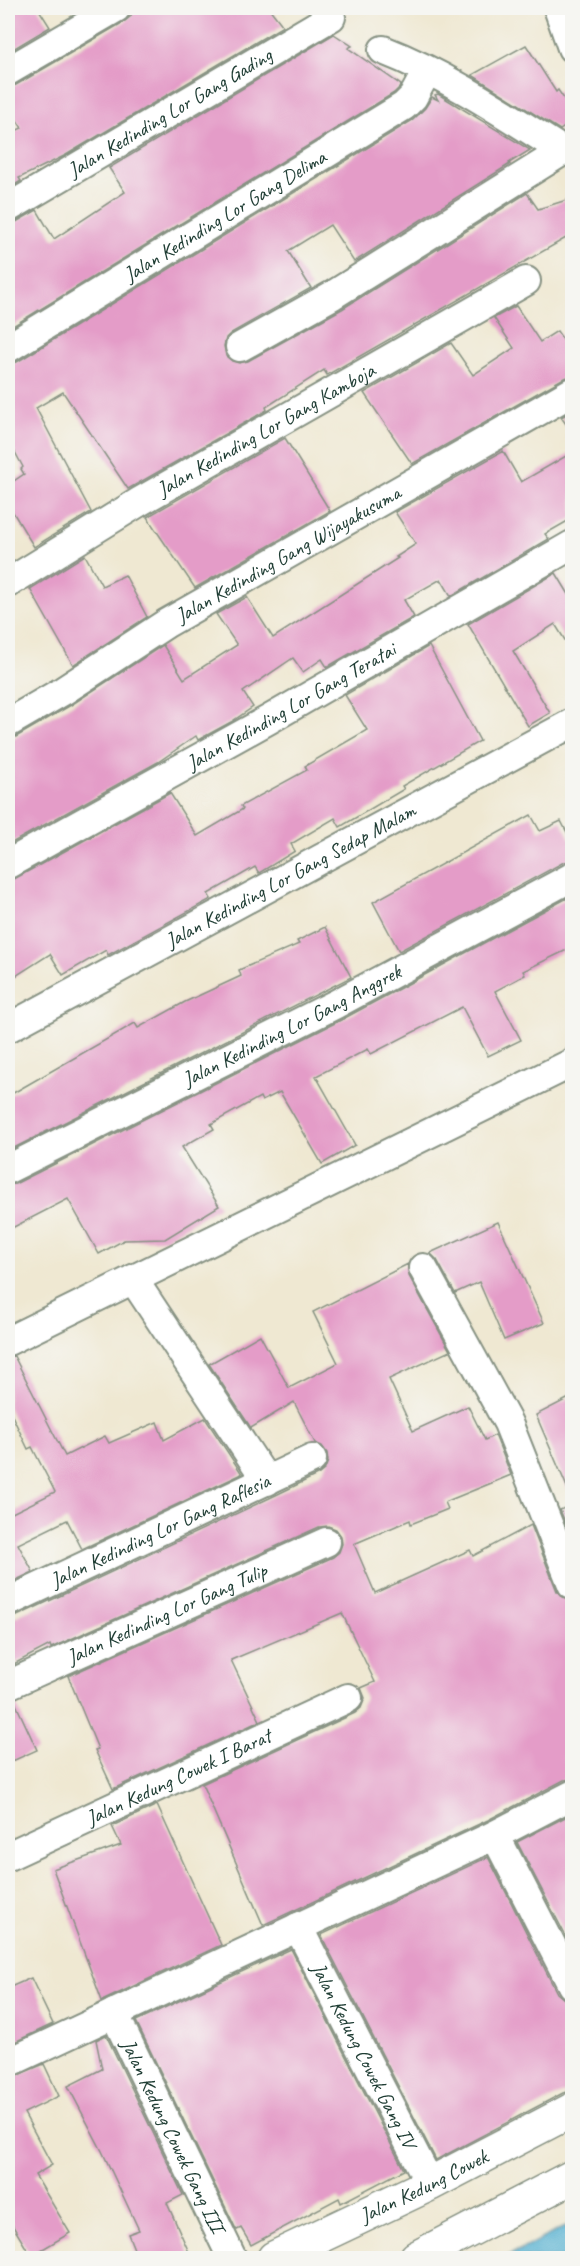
<svg xmlns="http://www.w3.org/2000/svg" width="580" height="2266" viewBox="0 0 580 2266" font-family="Caveat,sans-serif">
<style>
.water{fill:#51afd0;stroke:#387682;stroke-width:1.5}
.building{fill:#e49cc8}
.lines{fill:none;stroke-linecap:round;stroke-linejoin:round}
.minor-casing{stroke:#879283;stroke-width:32}
.secondary-casing{stroke:#879283;stroke-width:36}
.trunk-casing{stroke:#879283;stroke-width:36}
.minor{stroke:#fff;stroke-width:28}
.secondary{stroke:#fff;stroke-width:33}
.trunk{stroke:#fff;stroke-width:33}
.labels{text-anchor:middle;stroke-width:4.5;stroke-linejoin:round;paint-order:stroke}
.street-label{font-size:21px;fill:#1f3d34;stroke:#f6f6f2}
</style>
<rect width="100%" height="100%" fill="#f6f6f2"/>
<filter id="ink" filterUnits="userSpaceOnUse"><feTurbulence type="fractalNoise" baseFrequency=".0167" numOctaves="2"/><feDisplacementMap in="SourceGraphic" scale="12" xChannelSelector="R" yChannelSelector="G"/><feConvolveMatrix kernelMatrix="1 2 1 2 8 2 1 2 1" color-interpolation-filters="sRGB"/></filter>
<filter id="wash" filterUnits="userSpaceOnUse"><feTurbulence type="fractalNoise" baseFrequency=".008" numOctaves="4" result="noise"/><feDisplacementMap in="SourceGraphic" scale="24" xChannelSelector="R" yChannelSelector="G"/><feGaussianBlur stdDeviation="1.35" result="paint"/><feColorMatrix in="noise" values="0 0 0 0 0 0 0 0 0 0 0 0 0 0 0 0 0 1.4 0 .05"/><feComposite in="paint" operator="in"/></filter>
<g filter="url(#wash)">
<rect width="100%" height="100%" fill="#efe8d2"/>
<path class="water" d="M572 2223V2258H504Z"/>
<g id="blocks">
<g class="building">
<path d="M8 8H38L50 27 8 52Z"/>
<path d="M132 8H269L283 26 66 155 19 178 21 181 8 189V134L22 128 8 107V87L16 85 124 22 131 16Z"/>
<path d="M334 34 352 46 348 48 401 85 400 87 394 93 8 329V224L16 222 37 210 54 239 125 192 109 168Z"/>
<path d="M526 45 556 92 558 90 573 112V121L560 130 472 75Z"/>
<path d="M438 94 530 150 509 163 510 164 354 262 330 225 288 251 311 288 231 333 226 338 224 346 226 356 232 361 239 363 248 361 342 309 527 193 538 209 573 198V234L327 375 324 370 266 407 267 410 128 489 63 392 36 408 91 512 34 547 8 504V485L24 474 21 469 23 467 8 439V364L17 362 413 120 425 108 432 97 438 100 435 95Z"/>
<path d="M516 306 540 342 557 331 573 354V376L564 378 412 464 364 393 451 343 473 375 514 348 494 318Z"/>
<path d="M573 411V434L561 417Z"/>
<path d="M285 438 330 511 195 588 147 517Z"/>
<path d="M503 451 521 482 573 452V518L545 534 549 539 451 596 441 579 404 600 414 617 327 667 322 659 303 672 293 658 243 692 253 707 231 722 198 740 196 736 158 762 8 845V739L16 737 71 705 163 645 184 679 237 645 216 614 247 597 273 638 398 558 396 557 416 544 395 512Z"/>
<path d="M85 555 102 586 125 575 147 617 73 665 30 589Z"/>
<path d="M556 573 573 601V653L555 624 513 651 550 713 528 726 468 624Z"/>
<path d="M429 646 480 741 402 786 404 789 340 827 335 818 291 844 295 851 259 873 255 867 208 894 211 899 108 955 106 950 63 975 50 954 8 981V880L16 878 170 793 197 836 243 809 241 806 307 770 305 766 367 730 345 695Z"/>
<path d="M531 815 540 831 561 821 573 844V861L564 862 399 951 373 902Z"/>
<path d="M573 895V947L523 971 525 975 495 991 521 1040 488 1056 462 1007 371 1054 368 1049 316 1076 355 1145 322 1164 280 1092 262 1101 260 1097 211 1124 214 1129 182 1147 219 1206 165 1239 124 1240 99 1254 68 1199 8 1230V1185L15 1184 343 1019Z"/>
<path d="M325 927 351 977 8 1151V1096L135 1023 138 1028 185 1002 241 976 239 970 299 944 297 941Z"/>
<path d="M498 1222 544 1323 504 1340 479 1282 455 1293 437 1260 430 1253Z"/>
<path d="M408 1264 409 1276 450 1351 389 1379 413 1431 468 1406 485 1440 495 1435 511 1475 445 1502 448 1509 411 1524 410 1520 354 1544 375 1593 470 1550 473 1556 531 1525 557 1591 562 1597 573 1600V1779L564 1780 488 1820 263 1925 202 1784 355 1713 361 1708 365 1698 361 1688 375 1682 342 1613 231 1660 260 1721 113 1789 95 1750 98 1749 68 1676 333 1557 339 1552 342 1544 341 1536 336 1529 328 1526 319 1527 51 1648 50 1645 8 1667V1618L15 1617 276 1495 319 1474 325 1469 328 1461 327 1453 322 1446 315 1443 294 1402 251 1428 209 1364 260 1335 289 1388 338 1363 313 1312Z"/>
<path d="M14 1356 65 1456 105 1436 109 1443 157 1422 164 1440 205 1418 242 1474 82 1549 67 1520 18 1544 33 1572 8 1584V1515L55 1492 32 1447 28 1449 8 1407V1357Z"/>
<path d="M573 1396V1501L536 1415Z"/>
<path d="M573 1505V1541L560 1510Z"/>
<path d="M14 1700 37 1750 8 1763V1701Z"/>
<path d="M157 1805 221 1945 102 2001 53 1869 121 1845 112 1826Z"/>
<path d="M573 1813V1950L517 1842Z"/>
<path d="M488 1857 557 1993 564 1999 573 2001V2091L563 2093 436 2160 321 1935Z"/>
<path d="M291 1949 404 2170 341 2203 339 2198 251 2245 241 2228 237 2230 236 2229 136 2021Z"/>
<path d="M31 1978 53 2024 8 2045V1988Z"/>
<path d="M106 2035 183 2195 167 2203 192 2259H138L128 2234 139 2230 102 2151 68 2086 102 2069 96 2040Z"/>
<path d="M44 2064 59 2096 24 2113 52 2165 35 2175 70 2233 31 2256 8 2218V2079Z"/>
</g>
</g>
</g>
<g filter="url(#ink)">
<use href="#blocks" fill-opacity="0" stroke="#879283" stroke-width="1.5"/>
<g class="lines">
<g class="minor-casing">
<g id="minor">
<path d="M558 8 572 48"/>
<path d="M383 50C447 75 506 115 563 151H572"/>
<path d="M8 71 116 8"/>
<path id="s1" d="M8 208 331 17 324 8"/>
<path d="M240 347 333 295 563 151"/>
<path id="s2" d="M8 348 404 106 413 97 427 71"/>
<path id="s3" d="M8 583 139 502 526 281"/>
<path id="s4" d="M8 723 63 691 167 623 572 392"/>
<path id="s5" d="M8 864 268 720 572 545"/>
<path id="s6" d="M8 1028 572 723"/>
<path id="s7" d="M8 1169 336 1004 572 877"/>
<path d="M423 1268 508 1423 572 1584"/>
<path d="M133 1279 267 1481"/>
<path d="M8 1341 572 1063"/>
<path id="s8" d="M8 1602 312 1459"/>
<path id="s9" d="M8 1685 326 1542"/>
<path d="M495 1835 572 1985"/>
<path id="s10" d="M8 1856 348 1698"/>
<path id="s11" d="M298 1927 430 2184"/>
<path id="s12" d="M114 2013 232 2258"/>
<path d="M8 2063 495 1835 572 1795"/>
</g>
</g>
<g class="secondary-casing">
<g id="secondary">
<path id="s13" d="M274 2258 430 2184 572 2110"/>
</g>
</g>
<g class="trunk-casing">
<path id="trunk" d="M416 2258 572 2177"/>
</g>
<use href="#minor" class="minor"/>
<use href="#secondary" class="secondary"/>
<use href="#trunk" class="trunk"/>
</g>
</g>
<g class="labels">
<g class="street-label">
<text dy="7" stroke="none"><textPath href="#s1" startOffset="188">Jalan Kedinding Lor Gang Gading</textPath></text>
<text dy="7" stroke="none"><textPath href="#s2" startOffset="254">Jalan Kedinding Lor Gang Delima</textPath></text>
<text dy="7" stroke="none"><textPath href="#s3" startOffset="300">Jalan Kedinding Lor Gang Kamboja</textPath></text>
<text dy="7" stroke="none"><textPath href="#s4" startOffset="327">Jalan Kedinding Gang Wijayakusuma</textPath></text>
<text dy="7" stroke="none"><textPath href="#s5" startOffset="324">Jalan Kedinding Lor Gang Teratai</textPath></text>
<text dy="7" stroke="none"><textPath href="#s6" startOffset="321">Jalan Kedinding Lor Gang Sedap Malam</textPath></text>
<text dy="7" stroke="none"><textPath href="#s7" startOffset="318">Jalan Kedinding Lor Gang Anggrek</textPath></text>
<text dy="7" stroke="none"><textPath href="#s8" startOffset="168">Jalan Kedinding Lor Gang Raflesia</textPath></text>
<text dy="7" stroke="none"><textPath href="#s9" startOffset="174">Jalan Kedinding Lor Gang Tulip</textPath></text>
<text dy="7" stroke="none"><textPath href="#s10" startOffset="188">Jalan Kedung Cowek I Barat</textPath></text>
<text dy="7" stroke="none"><textPath href="#s11" startOffset="144">Jalan Kedung Cowek Gang IV</textPath></text>
<text dy="7" stroke="none"><textPath href="#s12" startOffset="136">Jalan Kedung Cowek Gang III</textPath></text>
<text dy="7" stroke="none"><textPath href="#s13" startOffset="166">Jalan Kedung Cowek</textPath></text>
</g>
</g>
<rect width="580" height="2266" fill="none" stroke="#f6f6f2" stroke-width="30"/>
</svg>
